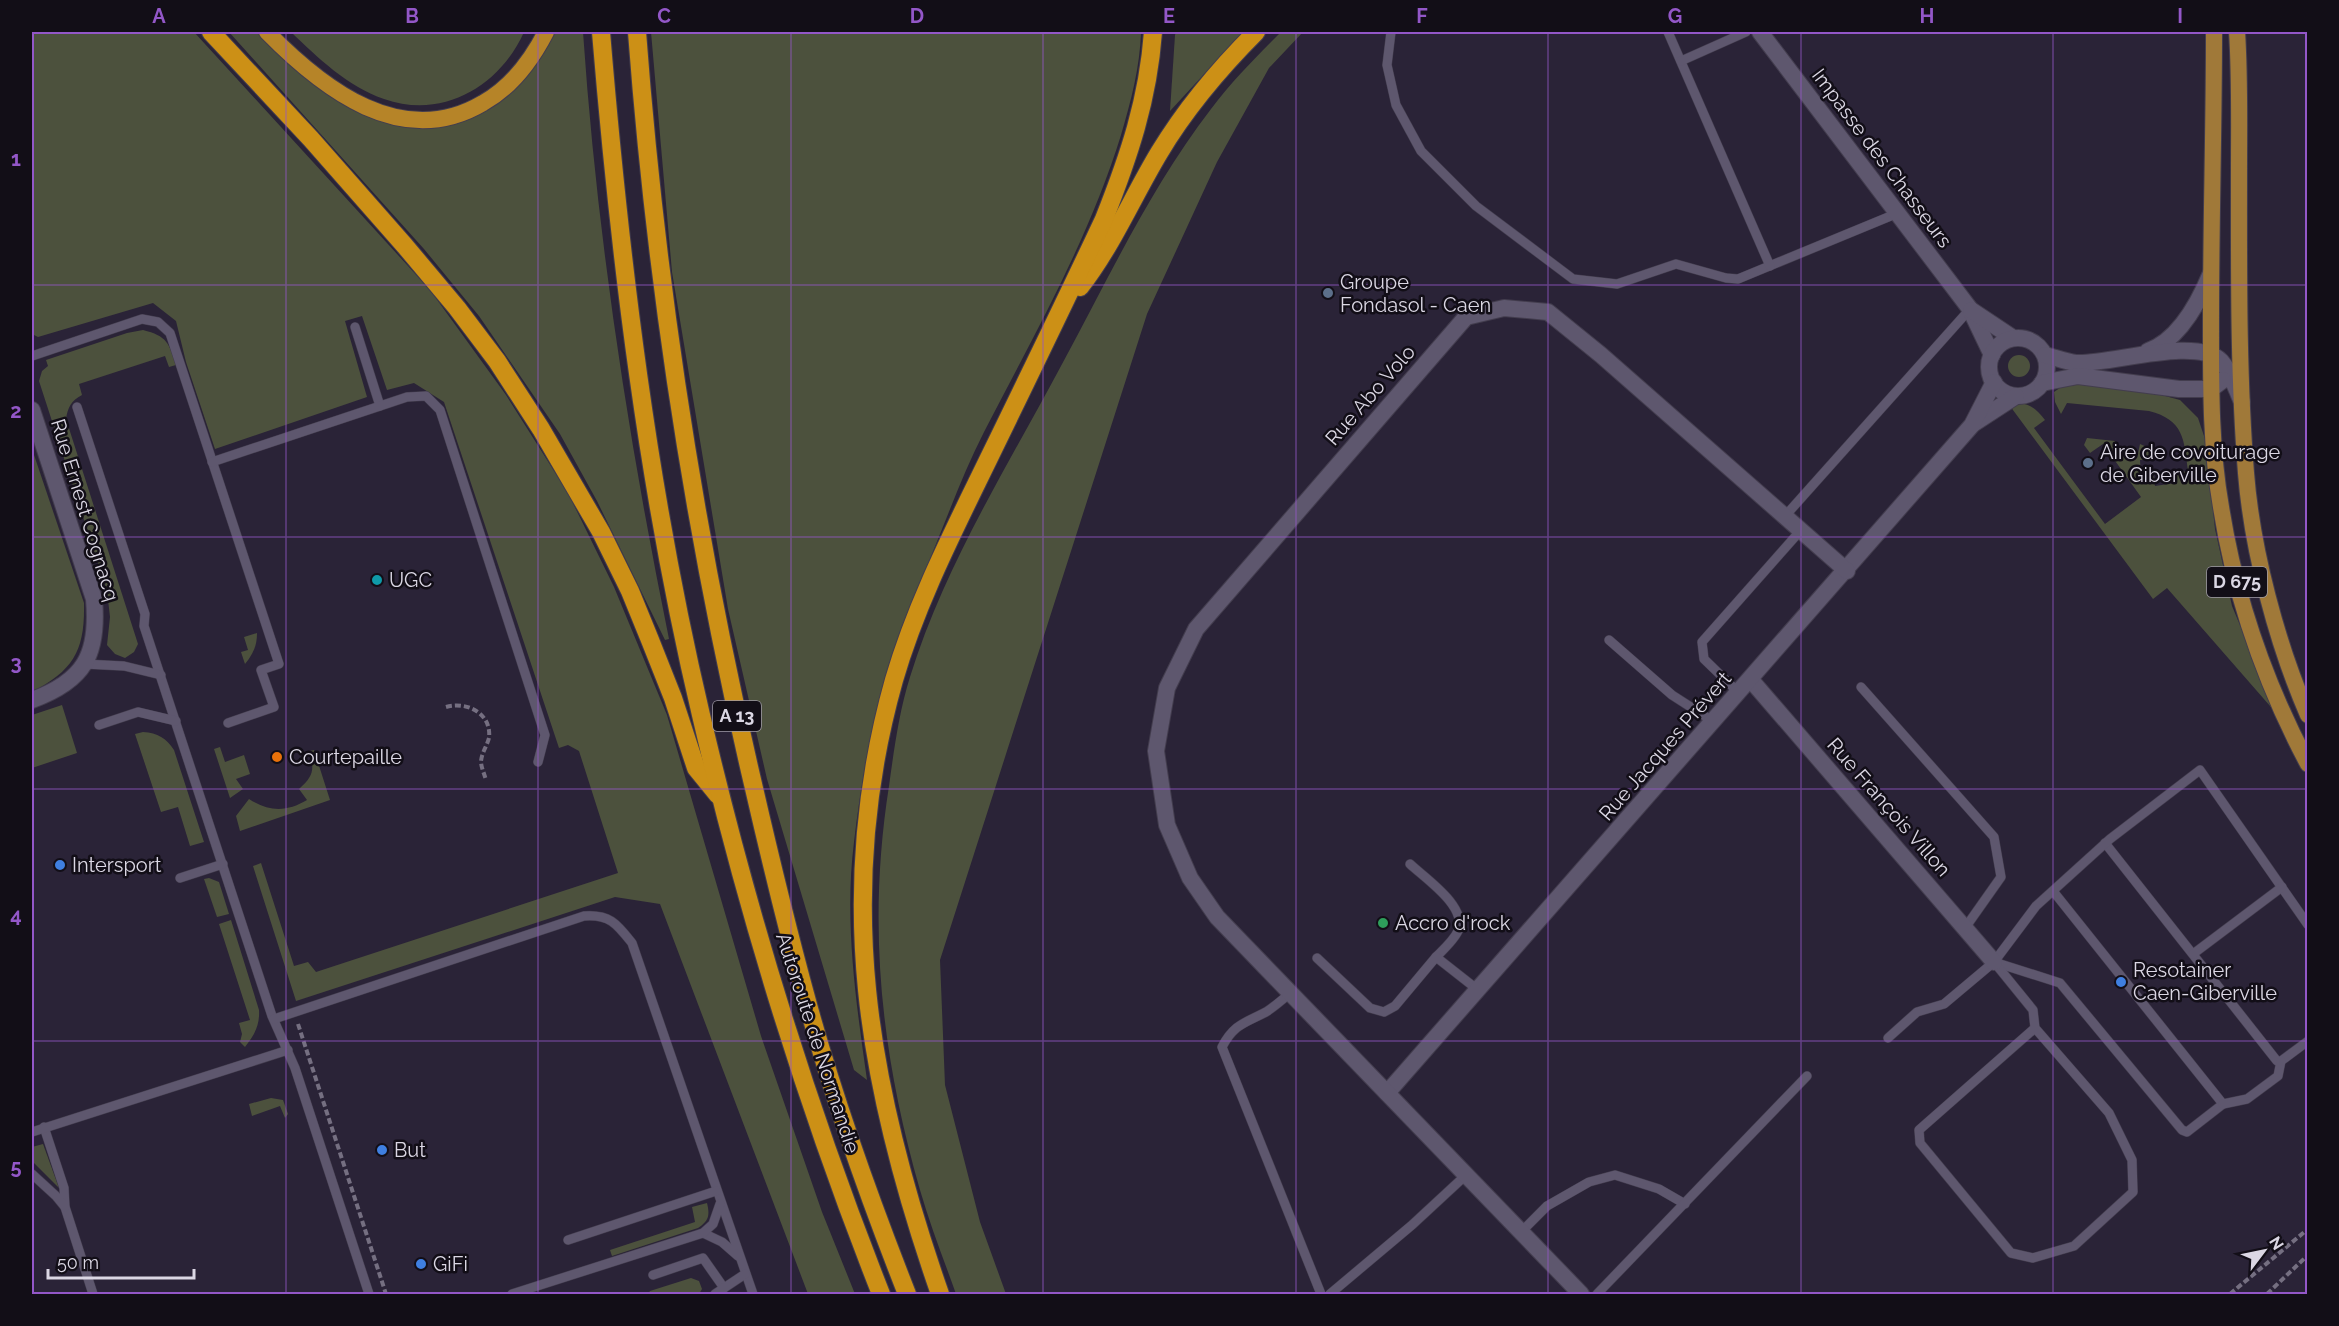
<svg xmlns="http://www.w3.org/2000/svg" width="2339" height="1326" viewBox="0 0 2339 1326" font-family="Raleway,sans-serif">
<style>
.green{fill:#4c513d}
.lines{fill:none;stroke-linecap:round;stroke-linejoin:round}
.service-casing{stroke:#433d4e;stroke-width:10}
.minor-casing{stroke:#433d4e;stroke-width:18}
.primary-casing{stroke:#433d4e;stroke-width:18}
.trunk-casing{stroke:#433d4e;stroke-width:18}
.motorway-casing{stroke:#433d4e;stroke-width:20}
.path{stroke:#756f81;stroke-width:4;stroke-dasharray:6 3;stroke-linecap:butt}
.service{stroke:#5e576e;stroke-width:9}
.minor{stroke:#5e576e;stroke-width:16}
.primary{stroke:#a07939;stroke-width:16}
.trunk{stroke:#b68428;stroke-width:16}
.motorway{stroke:#cc9016;stroke-width:18}
.grid{fill:none;stroke:#9357c8;stroke-width:1.5;stroke-opacity:0.55}
.service-dot{fill:#5c6f8a;stroke:#120e17;stroke-width:2}
.culture-dot{fill:#0f9aa8;stroke:#120e17;stroke-width:2}
.food-dot{fill:#e8710a;stroke:#120e17;stroke-width:2}
.shop-dot{fill:#3f7fe0;stroke:#120e17;stroke-width:2}
.leisure-dot{fill:#2e9e5b;stroke:#120e17;stroke-width:2}
.labels{text-anchor:middle;stroke-width:5;stroke-linejoin:round;paint-order:stroke}
.shield{fill:#120e17;stroke:#9f9ba6;stroke-width:1.5}
.shield-label{font-size:18px;font-weight:bold;fill:#dbd7e4}
.street-label{font-size:20px;fill:#dbd7e4;stroke:#120e17}
.poi-label{font-size:20px;fill:#dbd7e4;stroke:#120e17;text-anchor:start}
.neatline{fill:none;stroke:#9357c8;stroke-width:2}
.grid-label{font-size:20px;text-anchor:middle;font-weight:bold;fill:#9357c8}
</style>
<rect width="100%" height="100%" fill="#2a2337"/>
<g class="green">
<path d="M32 32H194L430 290 506 395 568 493 614 587 667 715 761 1036 822 1212 855 1294H808L660 904 615 897 296 1001 253 866 261 863 294 966 308 962 316 972 618 873 579 751 568 745 559 748 444 402 414 383 387 390 362 316 345 321 367 397 215 449 186 362 176 321 153 303 38 337 32 334Z"/>
<path d="M229 32H261L367 115 462 119 553 32H583C597 236 628 438 669 639L665 640 597 501 560 434 479 316 424 249Z"/>
<path d="M291 32H524C500 86 443 120 384 99 347 86 318 58 291 32Z"/>
<path d="M651 32H1141C1140 67 1131 101 1121 135 1089 239 1034 335 984 432 965 469 950 510 934 549 920 585 905 621 892 658 873 717 861 781 854 842 844 921 856 1002 867 1080L854 1070 767 779 728 609 672 272Z"/>
<path d="M1176 32H1243L1170 111 1175 35Z"/>
<path d="M1281 32H1303L1269 68 1217 162 1147 314 940 960 945 1085 980 1222 1006 1294H956C944 1260 930 1225 920 1190 881 1054 867 926 889 786 894 750 899 712 910 677 944 567 1007 467 1061 366 1108 279 1151 187 1211 109 1232 81 1257 56 1281 32Z"/>
<path d="M143 330C167 336 169 343 176 365L169 367 165 356 79 384 82 395C71 401 68 407 66 419L138 644 134 652 125 658 115 654 107 645 110 617 107 591 39 381 42 371 48 366 46 360 127 333Z"/>
<circle cx="2019" cy="366" r="11"/>
<path d="M2077 382 2154 393 2180 400 2198 418 2206 442 2215 529 2232 606 2277 714 2167 588 2153 599 2010 406C2026 400 2035 407 2045 420L2034 428 2105 524 2141 497 2103 444 2090 453 2084 445 2087 438 2115 441 2114 455 2137 458 2140 444C2148 447 2152 450 2153 459L2140 460 2141 477 2154 476 2155 486 2175 483 2174 473 2188 471C2184 439 2184 420 2149 411L2067 403 2061 414 2055 402 2054 392 2064 385Z"/>
<path d="M32 449 84 603C85 650 74 670 32 692Z"/>
<path d="M257 633C257 646 253 654 245 664L241 652 248 650 244 637Z"/>
<path d="M62 705 77 753 32 768V715Z"/>
<path d="M143 732C158 733 166 738 174 750L204 842 190 846 178 807 161 812 135 734Z"/>
<path d="M220 747 225 762 244 755 250 774 236 779 243 789 230 798 214 749Z"/>
<path d="M314 750 330 800 240 831 236 816 249 799C269 812 287 812 307 800L299 789C314 775 314 771 310 751Z"/>
<path d="M209 878 219 882 229 914 217 917 204 879Z"/>
<path d="M231 920 259 1010C260 1026 254 1035 245 1047L240 1042 242 1034 239 1023 250 1020 219 924Z"/>
<path d="M271 1098 283 1100 288 1114 285 1118 280 1106 252 1116 249 1104Z"/>
<path d="M43 1144 59 1188 32 1161V1147Z"/>
<path d="M707 1203C710 1215 709 1221 698 1228L612 1256 610 1250 695 1222 692 1207Z"/>
<path d="M691 1278 699 1281 702 1289 699 1294H648L650 1291Z"/>
</g>
<g class="lines">
<g class="service-casing">
<g id="service">
<path d="M1391 32 1387 65 1396 105 1421 151 1476 206 1573 279 1617 284 1676 264 1726 278 1738 279 1898 213"/>
<path d="M1668 32 1770 266"/>
<path d="M1681 61 1746 32"/>
<path d="M355 327 380 406"/>
<path d="M32 356 142 319 158 322 170 333 279 664 261 670 274 707 228 723"/>
<path d="M77 407 145 614 144 626 272 1016 295 1068 369 1294"/>
<path d="M212 462 407 397 426 396 440 410 545 735 538 762"/>
<path d="M1786 515 1970 309"/>
<path d="M1609 640 1672 695 1714 722"/>
<path d="M84 664 124 666 161 675"/>
<path d="M1861 687 1994 837 2001 877 1965 928"/>
<path d="M1739 693 1704 659 1702 642 1801 530"/>
<path d="M99 725 138 712 176 721"/>
<path d="M2105 843 2277 1061H2281L2308 1041"/>
<path d="M1410 864C1426 879 1468 907 1458 931 1454 940 1443 950 1436 957"/>
<path d="M180 878 223 864"/>
<path d="M2053 891 2223 1104 2187 1132 2182 1130 2060 983 1994 962 2036 906 2110 839 2200 770 2308 925"/>
<path d="M2193 954 2282 887"/>
<path d="M1317 958 1370 1008 1384 1012 1395 1006 1436 957 1478 990"/>
<path d="M1289 994C1282 1000 1274 1007 1266 1012 1245 1023 1234 1024 1222 1047L1321 1294"/>
<path d="M274 1019 584 916C610 914 617 924 632 943L753 1294"/>
<path d="M1888 1038 1917 1012 1944 1004 1994 962 2033 1010 2035 1028 1919 1130 1920 1143 2011 1253 2033 1258 2074 1246 2133 1192 2132 1160 2109 1113 2035 1028"/>
<path d="M2223 1104 2247 1099 2278 1076 2281 1061"/>
<path d="M44 1127 64 1188 65 1207 93 1294"/>
<path d="M32 1132 288 1050"/>
<path d="M32 1174 56 1196 65 1207"/>
<path d="M1521 1232 1547 1206 1589 1182 1615 1175 1659 1189 1685 1204"/>
<path d="M703 1233 722 1242 738 1256"/>
<path d="M568 1240 716 1191"/>
<path d="M653 1275 703 1258 724 1288"/>
<path d="M512 1294 703 1233 713 1224 720 1204"/>
<path d="M715 1294 745 1274"/>
<path d="M1330 1294 1412 1225 1466 1175"/>
<path d="M1597 1294 1807 1076"/>
</g>
</g>
<g class="minor-casing">
<g id="minor">
<path d="M1760 32 1970 309 1992 355"/>
<path d="M1971 310 2013 338"/>
<circle cx="2018" cy="367" r="29"/>
<path d="M2148 351C2179 340 2199 302 2211 273"/>
<path d="M2045 355C2054 357 2066 362 2076 363 2110 365 2196 336 2221 361 2231 372 2236 389 2242 402"/>
<path d="M2042 383 2078 376 2179 389H2211L2223 380"/>
<path d="M32 410 94 599C99 655 84 681 32 700"/>
<path d="M1973 424 2016 396"/>
<path d="M1751 680 1994 962"/>
<path d="M1387 1093 1972 425 1994 382"/>
<path d="M1581 1294 1217 917 1190 878 1167 825 1156 751 1167 688 1196 629 1466 317 1504 308 1548 312 1601 355 1847 571"/>
</g>
</g>
<g class="primary-casing">
<g id="primary">
<path d="M2214 32C2214 127 2211 222 2211 317 2211 380 2210 445 2221 507 2235 596 2266 685 2308 764"/>
<path d="M2237 32C2240 77 2239 123 2239 168 2239 270 2238 372 2246 473 2252 550 2277 644 2308 715"/>
</g>
</g>
<g class="trunk-casing">
<path id="trunk" d="M267 32C323 89 402 151 483 103 512 87 531 61 546 32"/>
</g>
<g class="motorway-casing">
<g id="motorway">
<path d="M211 32 311 139 405 246 457 308 497 361 541 429 601 532 630 591 650 640 673 698 696 768 718 795"/>
<path d="M601 32C620 261 648 491 701 715 747 912 807 1107 881 1294"/>
<path d="M637 32C656 285 695 537 753 784 770 858 788 932 808 1005 835 1103 870 1200 907 1294"/>
<path d="M1080 287C1112 246 1132 198 1159 153 1186 108 1219 69 1256 32"/>
<path d="M940 1294C868 1088 833 896 894 680 916 604 953 532 988 460 1027 380 1066 300 1104 219 1129 156 1148 100 1153 32"/>
</g>
</g>
<g class="path">
<path d="M446 707C466 701 492 713 489 738 487 746 482 752 481 761 481 767 484 773 486 780"/>
<path d="M298 1024 386 1294"/>
<path d="M2230 1294 2308 1229"/>
<path d="M2267 1294 2308 1255"/>
</g>
<use href="#service" class="service"/>
<use href="#minor" class="minor"/>
<use href="#primary" class="primary"/>
<use href="#trunk" class="trunk"/>
<use href="#motorway" class="motorway"/>
</g>
<path class="grid" d="M286 32V1294M538 32V1294M791 32V1294M1043 32V1294M1296 32V1294M1548 32V1294M1801 32V1294M2053 32V1294M32 285H2308M32 537H2308M32 789H2308M32 1041H2308"/>
<g class="service-dot">
<circle cx="1328" cy="293" r="6"/>
<circle cx="2088" cy="463" r="6"/>
</g>
<circle class="culture-dot" cx="377" cy="580" r="6"/>
<circle class="food-dot" cx="277" cy="757" r="6"/>
<g class="shop-dot">
<circle cx="60" cy="865" r="6"/>
<circle cx="2121" cy="982" r="6"/>
<circle cx="382" cy="1150" r="6"/>
<circle cx="421" cy="1264" r="6"/>
</g>
<circle class="leisure-dot" cx="1383" cy="923" r="6"/>
<g class="labels">
<g class="shield">
<rect x="2207" y="567" width="60" height="30" rx="4.5"/>
<rect x="713" y="701" width="48" height="30" rx="4.5"/>
</g>
<g class="shield-label">
<text x="2237" y="588">D 675</text>
<text x="737" y="722">A 13</text>
</g>
<g class="street-label">
<text transform="translate(1882 158) rotate(53)" y="7">Impasse des Chasseurs</text>
<text transform="translate(1370 395) rotate(-49)" y="7">Rue Abo Volo</text>
<text transform="translate(85 510) rotate(73)" y="7">Rue Ernest Cognacq</text>
<text transform="translate(1665 746) rotate(-49)" y="7">Rue Jacques Prévert</text>
<text transform="translate(1889 807) rotate(49)" y="7">Rue François Villon</text>
<text transform="translate(818 1043) rotate(72)" y="7">Autoroute de Normandie</text>
</g>
<g class="poi-label">
<text x="1340" y="289">Groupe<tspan x="1340" dy="23">Fondasol - Caen</tspan></text>
<text x="2100" y="459">Aire de covoiturage<tspan x="2100" dy="23">de Giberville</tspan></text>
<text x="389" y="587">UGC</text>
<text x="289" y="764">Courtepaille</text>
<text x="72" y="872">Intersport</text>
<text x="1395" y="930">Accro d'rock</text>
<text x="2133" y="977">Resotainer<tspan x="2133" dy="23">Caen-Giberville</tspan></text>
<text x="394" y="1157">But</text>
<text x="433" y="1271">GiFi</text>
</g>
</g>
<rect width="2339" height="1326" fill="none" stroke="#120e17" stroke-width="66"/>
<g transform="translate(2264 1251) rotate(58)" stroke="#120e17" stroke-width="4.5" paint-order="stroke">
<path d="M0-4.5L10 22L0 15L-10 22Z" fill="#dbd7e4"/>
<text y="-9" font-size="16" font-weight="bold" text-anchor="middle" fill="#dbd7e4">N</text>
</g>
<path d="M48 1269v9h146v-9" fill="none" stroke="#dbd7e4" stroke-width="3"/>
<text x="57" y="1269" font-size="18" fill="#dbd7e4" stroke="#120e17" stroke-width="4.5" paint-order="stroke">50 m</text>
<rect x="33" y="33" width="2273" height="1260" class="neatline"/>
<g class="grid-label">
<text x="159" y="23">A</text>
<text x="412" y="23">B</text>
<text x="664" y="23">C</text>
<text x="917" y="23">D</text>
<text x="1169" y="23">E</text>
<text x="1422" y="23">F</text>
<text x="1675" y="23">G</text>
<text x="1927" y="23">H</text>
<text x="2180" y="23">I</text>
<text x="16" y="166">1</text>
<text x="16" y="418">2</text>
<text x="16" y="670">3</text>
<text x="16" y="922">4</text>
<text x="16" y="1174">5</text>
</g>
</svg>
